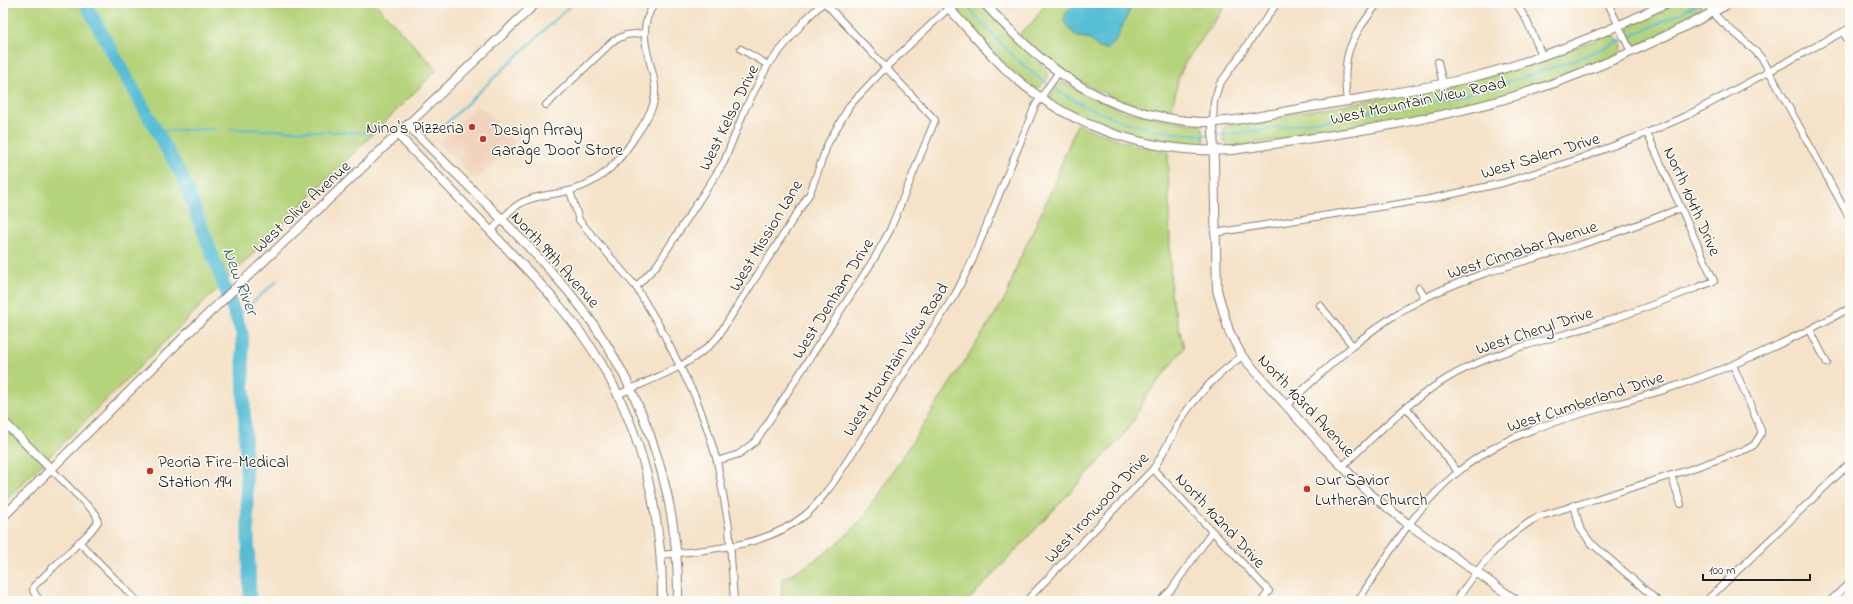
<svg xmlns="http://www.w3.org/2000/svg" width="1853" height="604" viewBox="0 0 1853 604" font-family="'Indie Flower',sans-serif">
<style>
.built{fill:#f2d4be}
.green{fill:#b5d37a;stroke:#68784b}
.water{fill:#57bdd5;stroke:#3a6c78}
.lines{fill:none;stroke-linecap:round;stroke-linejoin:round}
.stream{stroke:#57bdd5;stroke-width:2}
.river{stroke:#57bdd5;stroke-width:13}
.street-casing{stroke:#887f72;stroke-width:8}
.secondary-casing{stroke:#887f72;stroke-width:10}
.street{stroke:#fff;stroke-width:6}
.secondary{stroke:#fff;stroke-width:8}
.poi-dot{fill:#c8321e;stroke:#fdfcf7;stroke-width:1.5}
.labels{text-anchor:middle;stroke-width:3;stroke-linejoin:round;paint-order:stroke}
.street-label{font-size:17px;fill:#1c1c1c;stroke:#fdfcf7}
.poi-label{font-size:17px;fill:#1c1c1c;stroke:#fdfcf7;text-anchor:start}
.water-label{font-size:18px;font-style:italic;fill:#345c66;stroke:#fdfcf7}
</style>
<rect width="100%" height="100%" fill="#fdfcf7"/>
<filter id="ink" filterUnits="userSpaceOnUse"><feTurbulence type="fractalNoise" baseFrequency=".025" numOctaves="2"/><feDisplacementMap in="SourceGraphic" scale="8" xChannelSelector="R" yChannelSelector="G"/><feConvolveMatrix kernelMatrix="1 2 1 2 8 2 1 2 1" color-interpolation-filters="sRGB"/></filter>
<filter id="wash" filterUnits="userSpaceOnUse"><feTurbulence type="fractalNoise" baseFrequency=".012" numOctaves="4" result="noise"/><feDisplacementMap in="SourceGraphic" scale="16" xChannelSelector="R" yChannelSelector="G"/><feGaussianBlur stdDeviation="0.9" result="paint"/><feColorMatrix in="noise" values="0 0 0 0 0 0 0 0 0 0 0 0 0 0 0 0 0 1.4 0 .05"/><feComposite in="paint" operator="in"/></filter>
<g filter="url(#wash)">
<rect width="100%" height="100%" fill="#f5e2c8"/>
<path class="built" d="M475 107 482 108 515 143 476 180 439 142Z"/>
<g class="green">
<path d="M3 3H375L437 70 3 503Z"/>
<path d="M964 3H980L1023 49 1047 70 1048 78 1039 88H1034L1009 68 960 16 959 9Z"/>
<path d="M1046 3H1227L1185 63 1179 76 1171 113C1107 102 1066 78 1019 34L1032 23Z"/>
<path d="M1676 3H1699L1702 9 1701 14 1637 46 1635 45 1628 34 1629 27Z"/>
<path d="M1611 34 1616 35 1622 47 1620 54C1569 74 1517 94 1462 107 1393 124 1321 133 1250 144L1230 147 1224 142V128L1227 124 1444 88 1536 62Z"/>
<path d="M1063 82 1126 112 1201 125 1203 129 1204 143 1201 146C1162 143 1125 137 1089 121 1076 116 1064 108 1051 101 1050 93 1056 85 1063 82Z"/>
<path d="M1077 124C1107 137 1136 146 1168 152L1171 294 1184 348 1145 398 1134 420 1121 438 968 601H781L782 579C814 563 839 545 863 518L1006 297 1018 263 1050 193Z"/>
</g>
<path class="water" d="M1076 3H1133L1115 42 1108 49 1099 48 1088 38 1077 37 1064 22 1065 14Z"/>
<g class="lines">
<g class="stream">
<path d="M964 3C983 24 1002 46 1023 65 1076 110 1142 135 1211 135"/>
<path d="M230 129 374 133"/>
<path d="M157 131 215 129"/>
<path d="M437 132 573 3"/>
<path d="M1215 135C1256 133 1297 124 1338 117 1372 112 1406 107 1439 100 1530 80 1617 47 1699 3"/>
<path d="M236 317 277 281"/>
</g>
<path class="river" d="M85 3 183 178 242 333 250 601"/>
</g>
</g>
<g filter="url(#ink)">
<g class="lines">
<g class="street-casing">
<g id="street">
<path d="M1516 3 1526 19 1542 55"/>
<path d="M1608 3 1631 52"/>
<path d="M1706 3C1721 27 1746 38 1763 60L1850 219"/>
<path d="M1843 32 1850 44"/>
<path d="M741 49 768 65"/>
<path d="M1438 62 1443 84"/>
<path d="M1347 101C1341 54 1350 40 1378 3"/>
<path d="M546 105 613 41 626 35 644 33"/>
<path d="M1213 122 1214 102 1219 85 1277 3"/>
<path d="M570 191 579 220 636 287 659 325 695 396 708 431 717 461 729 527 734 601"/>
<path d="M491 231C501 221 511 207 525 201 540 194 556 195 572 190 602 181 619 162 635 137 642 127 649 117 653 105 664 71 628 41 655 3"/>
<path d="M1214 233 1430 199 1503 183 1573 161 1647 133 1688 115 1850 28"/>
<path d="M636 287 657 265 724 162 745 109 768 65 806 19 823 3"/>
<path d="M1419 288 1425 298"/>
<path d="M1320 305 1352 345"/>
<path d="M1810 330 1827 363"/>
<path d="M617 395C651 379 691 367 717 338L810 193 828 143 850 105 886 67 954 3"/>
<path d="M1286 406C1324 370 1362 334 1408 307 1458 278 1514 264 1570 248 1608 237 1644 222 1681 208"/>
<path d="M1406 407 1458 472"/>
<path d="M717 461 739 454 756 441 874 259 890 230 935 120 825 3"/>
<path d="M1342 467C1375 435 1407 402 1446 379 1491 352 1540 342 1589 327 1631 314 1673 297 1714 281L1647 133"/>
<path d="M1153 469 1269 591 1262 601"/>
<path d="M1671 475 1681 504"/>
<path d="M1574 505 1580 528 1590 542 1658 601"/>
<path d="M79 542 137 601"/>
<path d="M661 555C711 549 763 548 804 516 816 507 824 494 833 483L956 293 972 261 1035 106 1058 73"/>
<path d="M40 601 33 591 34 586 91 531 98 522 96 514 51 469"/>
<path d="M1026 601 1153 469C1164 453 1171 437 1180 421 1196 395 1218 374 1242 356"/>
<path d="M1160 601 1171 590 1212 532"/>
<path d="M1358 601C1388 555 1415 507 1458 472 1517 423 1593 413 1664 390 1729 369 1791 341 1850 308"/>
<path d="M1456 601C1480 565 1501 538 1538 517L1688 470 1747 449 1754 445 1761 434V430L1733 365"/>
<path d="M1706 601 1850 463"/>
<path d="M1830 601 1850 582"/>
</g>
</g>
<g class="secondary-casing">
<g id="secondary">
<path d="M944 3C967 27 988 54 1013 76 1074 130 1154 154 1234 150 1325 136 1417 124 1505 99 1584 76 1658 42 1730 3"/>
<path d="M984 3C1024 46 1064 84 1119 105 1147 115 1183 123 1214 122 1250 120 1287 110 1324 105 1374 96 1424 89 1473 77 1540 60 1605 33 1667 3"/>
<path d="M1213 122 1217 290 1229 331 1242 356 1323 447 1368 492 1408 524 1517 601"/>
<path d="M408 125C461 180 518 232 568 291 639 376 680 490 678 601"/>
<path d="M398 135C436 174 474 213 511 253 544 287 576 322 601 363 643 434 663 519 662 601"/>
<path d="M3 421 51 469"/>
<path d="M3 517 186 335 536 3"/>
</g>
</g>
<use href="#street" class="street"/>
<use href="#secondary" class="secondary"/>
</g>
</g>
<g class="poi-dot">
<circle cx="472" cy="127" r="4"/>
<circle cx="483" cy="139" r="4"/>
<circle cx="150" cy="471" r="4"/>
<circle cx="1307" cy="489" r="4"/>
</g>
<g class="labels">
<g class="street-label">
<text transform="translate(1418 100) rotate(-12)" y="6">West Mountain View Road</text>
<text transform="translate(728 117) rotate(-64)" y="6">West Kelso Drive</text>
<text transform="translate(1540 155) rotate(-17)" y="6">West Salem Drive</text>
<text transform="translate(1693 201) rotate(66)" y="6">North 104th Drive</text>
<text transform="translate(301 206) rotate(-43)" y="6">West Olive Avenue</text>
<text transform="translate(765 235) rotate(-59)" y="6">West Mission Lane</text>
<text transform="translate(1522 249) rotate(-18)" y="6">West Cinnabar Avenue</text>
<text transform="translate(556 259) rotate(48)" y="6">North 99th Avenue</text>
<text transform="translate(832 298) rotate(-58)" y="6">West Denham Drive</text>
<text transform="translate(1534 330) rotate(-18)" y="6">West Cheryl Drive</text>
<text transform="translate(895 359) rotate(-57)" y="6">West Mountain View Road</text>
<text transform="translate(1585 401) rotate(-18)" y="6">West Cumberland Drive</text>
<text transform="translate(1307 405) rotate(47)" y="6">North 103rd Avenue</text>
<text transform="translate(1096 507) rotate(-47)" y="6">West Ironwood Drive</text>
<text transform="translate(1221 520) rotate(47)" y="6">North 102nd Drive</text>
</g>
<g class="poi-label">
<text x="464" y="133" text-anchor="end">Nino's Pizzeria</text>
<text x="491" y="135">Design Array<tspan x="491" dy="20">Garage Door Store</tspan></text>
<text x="158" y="467">Peoria Fire-Medical<tspan x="158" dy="20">Station 194</tspan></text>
<text x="1315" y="485">Our Savior<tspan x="1315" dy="20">Lutheran Church</tspan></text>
</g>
<g class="water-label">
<text transform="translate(241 281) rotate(69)" y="6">New River</text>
</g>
</g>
<rect width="1853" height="604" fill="none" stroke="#fdfcf7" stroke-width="16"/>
<path d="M1703 574v6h107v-6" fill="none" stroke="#1c1c1c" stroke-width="2"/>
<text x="1709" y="574" font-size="12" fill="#1c1c1c" stroke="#fdfcf7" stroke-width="3" paint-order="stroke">100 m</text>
</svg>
